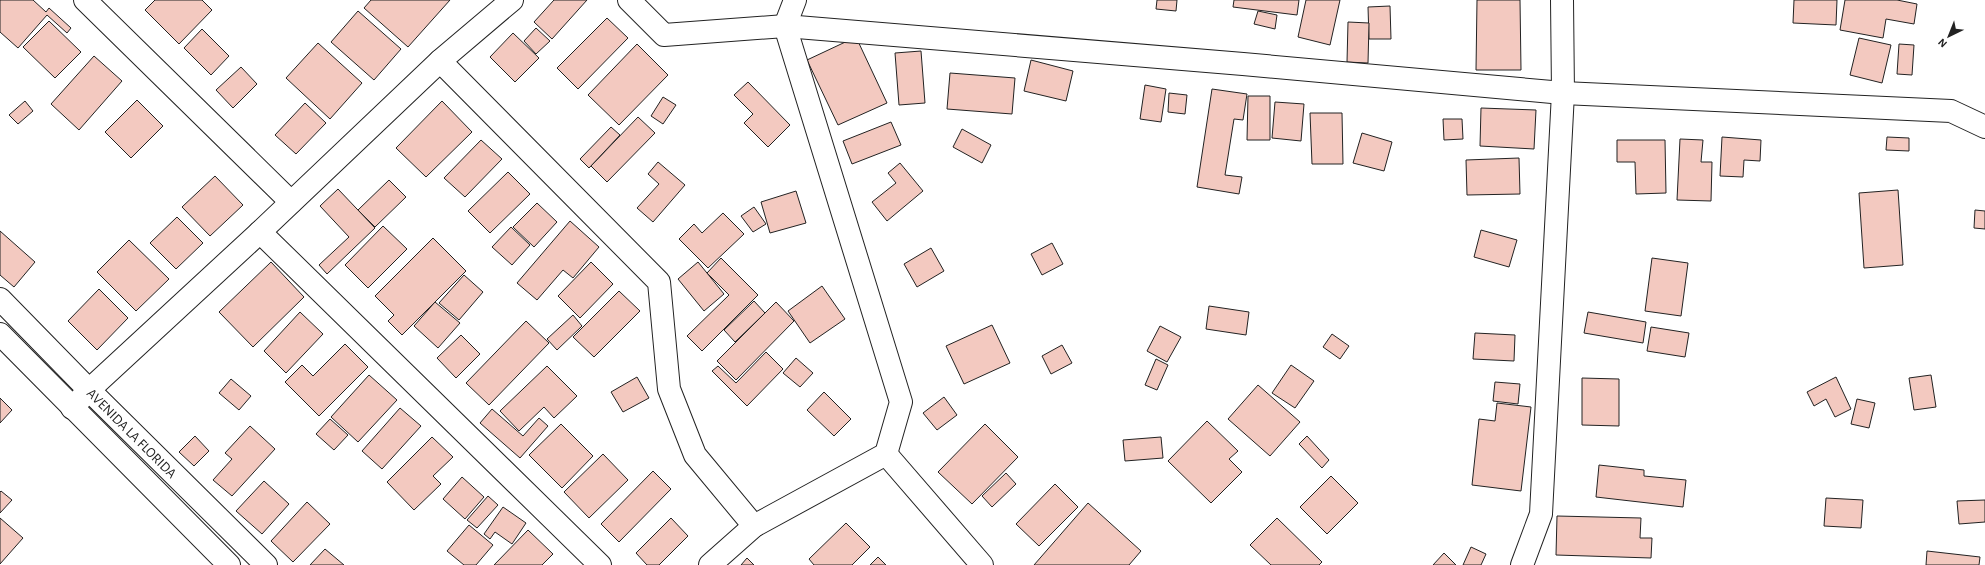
<svg xmlns="http://www.w3.org/2000/svg" width="1985" height="565" viewBox="0 0 1985 565" font-family="'Alegreya Sans',sans-serif">
<style>
.building{fill:#f3c9c0;stroke:#222}
.lines{fill:none;stroke-linecap:round;stroke-linejoin:round}
.minor-casing{stroke:#222;stroke-width:24}
.minor{stroke:#fff;stroke-width:22}
.labels{text-anchor:middle;stroke-width:3;stroke-linejoin:round;paint-order:stroke}
.street-label{font-size:14px;fill:#222;stroke:#fff}
</style>
<rect width="100%" height="100%" fill="#fff"/>
<g class="building">
<path d="M0 0H33L46 12 49 8 71 28 67 33 47 15 18 48 0 32Z"/>
<path d="M155 0H202L212 10 179 44 145 10Z"/>
<path d="M371 0H450L408 47 364 8Z"/>
<path d="M554 0H587L552 39 534 22Z"/>
<path d="M1157 0H1177L1176 11 1156 9Z"/>
<path d="M1234 0H1299L1297 15 1233 7Z"/>
<path d="M1306 0H1340L1330 45 1298 37Z"/>
<path d="M1477 0H1520L1521 70H1476Z"/>
<path d="M1794 0H1837L1836 25 1793 23Z"/>
<path d="M1845 0H1897L1917 4 1914 24 1886 19 1883 38 1840 30Z"/>
<path d="M1390 6 1391 39H1369L1368 7Z"/>
<path d="M358 11 401 49 374 80 331 42Z"/>
<path d="M1258 11 1277 15 1275 29 1254 24Z"/>
<path d="M607 18 628 38 578 89 557 68Z"/>
<path d="M49 21 81 52 55 78 23 47Z"/>
<path d="M1348 22 1369 23 1368 63 1347 62Z"/>
<path d="M536 28 550 41 536 54 524 41Z"/>
<path d="M202 29 229 56 211 75 184 48Z"/>
<path d="M513 33 539 58 515 82 490 57Z"/>
<path d="M856 37 887 103 838 125 807 60Z"/>
<path d="M1859 38 1891 45 1882 83 1850 75Z"/>
<path d="M318 43 362 83 330 119 286 78Z"/>
<path d="M637 44 668 75 619 125 588 95Z"/>
<path d="M1899 44 1914 45 1912 75 1897 74Z"/>
<path d="M921 51 925 103 899 105 895 53Z"/>
<path d="M94 56 122 81 79 130 51 104Z"/>
<path d="M1031 60 1073 71 1066 101 1024 91Z"/>
<path d="M241 67 257 84 233 108 216 90Z"/>
<path d="M950 73 1015 78 1012 114 947 109Z"/>
<path d="M748 82 790 125 768 147 744 123 753 114 734 95Z"/>
<path d="M1145 85 1166 89 1161 122 1140 119Z"/>
<path d="M1212 89 1247 94 1243 120 1234 119 1225 175 1242 177 1239 194 1197 187Z"/>
<path d="M1169 93 1187 95 1185 114 1168 112Z"/>
<path d="M1248 96H1270V140H1247Z"/>
<path d="M663 97 676 105 663 124 651 116Z"/>
<path d="M137 100 163 126 131 158 105 132Z"/>
<path d="M25 101 33 111 18 124 9 115Z"/>
<path d="M442 101 472 132 426 177 396 148Z"/>
<path d="M1275 102 1304 104 1301 141 1272 138Z"/>
<path d="M305 103 326 123 296 154 275 135Z"/>
<path d="M1481 108 1536 110 1534 149 1480 146Z"/>
<path d="M1310 113H1342L1343 164H1312Z"/>
<path d="M638 117 655 133 607 182 591 166Z"/>
<path d="M1443 119H1462L1463 139 1444 140Z"/>
<path d="M891 122 901 145 852 164 843 141Z"/>
<path d="M611 127 620 135 589 168 580 159Z"/>
<path d="M962 129 991 145 982 163 953 147Z"/>
<path d="M1362 133 1392 142 1384 171 1353 163Z"/>
<path d="M1722 137 1761 140 1760 161 1744 160 1743 177 1720 176Z"/>
<path d="M1887 137 1909 138V151L1886 150Z"/>
<path d="M1680 139 1703 140 1701 162H1712L1711 201 1677 200Z"/>
<path d="M481 140 502 159 465 197 444 178Z"/>
<path d="M1617 140H1665L1666 193 1636 194 1635 162H1617Z"/>
<path d="M1519 158 1520 194 1467 195 1466 160Z"/>
<path d="M658 162 685 185 653 222 637 208 659 184 648 174Z"/>
<path d="M900 163 923 191 887 221 872 202 896 183 888 173Z"/>
<path d="M508 172 530 194 490 233 468 211Z"/>
<path d="M215 176 243 205 210 236 182 207Z"/>
<path d="M389 180 406 197 375 227 358 210Z"/>
<path d="M338 189 375 228 327 274 319 265 349 237 320 206Z"/>
<path d="M1898 190 1903 265 1864 268 1859 193Z"/>
<path d="M796 191 806 223 770 233 761 202Z"/>
<path d="M537 203 557 222 534 247 513 227Z"/>
<path d="M754 207 766 224 753 232 741 216Z"/>
<path d="M1975 210 1985 211V229L1974 228Z"/>
<path d="M723 213 744 234 708 268 679 239 694 224 702 233Z"/>
<path d="M177 217 203 243 176 269 150 243Z"/>
<path d="M570 221 599 247 573 278 563 270 537 300 517 283Z"/>
<path d="M383 226 407 249 368 288 345 265Z"/>
<path d="M511 227 530 245 512 265 492 247Z"/>
<path d="M1481 230 1517 240 1509 267 1474 257Z"/>
<path d="M0 231 35 262 14 287 0 275Z"/>
<path d="M433 238 466 271 402 335 388 321 394 315 375 296Z"/>
<path d="M129 240 169 279 136 311 97 272Z"/>
<path d="M1052 243 1063 264 1042 275 1031 254Z"/>
<path d="M931 248 944 271 917 287 904 264Z"/>
<path d="M721 258 758 295 702 351 687 336 729 295 707 273Z"/>
<path d="M1652 258 1688 263 1681 316 1645 311Z"/>
<path d="M271 262 304 297 253 347 219 312Z"/>
<path d="M591 262 613 284 580 318 558 296Z"/>
<path d="M698 262 724 294 704 311 678 279Z"/>
<path d="M464 275 483 292 459 320 439 303Z"/>
<path d="M822 286 845 319 810 343 788 311Z"/>
<path d="M99 289 128 318 97 350 68 321Z"/>
<path d="M619 291 640 311 594 357 573 337Z"/>
<path d="M754 301 765 313 735 342 724 330Z"/>
<path d="M435 302 460 323 438 348 414 326Z"/>
<path d="M776 302 794 321 736 380 717 361Z"/>
<path d="M1209 306 1249 312 1246 335 1206 329Z"/>
<path d="M300 312 323 334 286 373 264 351Z"/>
<path d="M1588 312 1646 322 1643 343 1584 333Z"/>
<path d="M573 315 582 326 557 350 547 339Z"/>
<path d="M526 321 549 343 489 405 466 383Z"/>
<path d="M992 325 1010 363 964 384 946 346Z"/>
<path d="M1160 326 1181 337 1167 362 1147 351Z"/>
<path d="M1651 327 1689 333 1685 357 1647 351Z"/>
<path d="M1475 333 1515 335 1514 361 1473 359Z"/>
<path d="M1332 334 1349 346 1340 359 1323 347Z"/>
<path d="M461 335 480 354 456 378 437 358Z"/>
<path d="M345 344 368 367 319 416 285 382 302 365 313 376Z"/>
<path d="M1062 345 1072 363 1051 374 1042 356Z"/>
<path d="M766 352 783 369 747 406 712 371 718 366 736 383Z"/>
<path d="M796 358 813 373 800 387 783 373Z"/>
<path d="M1156 359 1168 365 1157 390 1145 385Z"/>
<path d="M1291 365 1314 381 1295 408 1272 393Z"/>
<path d="M547 366 577 396 554 418 544 407 519 431 500 411Z"/>
<path d="M369 375 397 400 358 442 331 417Z"/>
<path d="M1931 375 1936 407 1914 410 1909 378Z"/>
<path d="M637 377 649 398 623 412 611 392Z"/>
<path d="M1836 377 1851 409 1835 417 1826 399 1814 406 1807 392Z"/>
<path d="M1582 378 1619 379V426L1582 425Z"/>
<path d="M231 379 251 396 239 410 219 393Z"/>
<path d="M1495 382 1520 384 1518 404 1493 401Z"/>
<path d="M1258 385 1300 422 1270 456 1228 419Z"/>
<path d="M824 392 851 419 834 436 807 410Z"/>
<path d="M944 397 957 415 937 430 923 413Z"/>
<path d="M0 398 12 410 0 423Z"/>
<path d="M1857 399 1875 403 1869 428 1851 424Z"/>
<path d="M1497 403 1531 407 1521 491 1472 485 1479 419 1495 421Z"/>
<path d="M400 408 421 426 382 469 362 451Z"/>
<path d="M492 409 523 436 539 418 548 426 520 458 480 423Z"/>
<path d="M330 419 348 435 334 450 316 434Z"/>
<path d="M1207 421 1238 451 1229 459 1242 472 1211 503 1168 461Z"/>
<path d="M561 424 593 456 562 488 529 455Z"/>
<path d="M985 424 1018 457 972 504 938 472Z"/>
<path d="M250 426 275 449 232 496 213 480 232 459 225 453Z"/>
<path d="M195 436 209 451 194 466 179 452Z"/>
<path d="M1307 436 1329 460 1322 468 1299 444Z"/>
<path d="M432 437 453 457 433 476 441 484 414 510 387 482Z"/>
<path d="M1161 437 1163 458 1125 461 1123 440Z"/>
<path d="M603 454 628 480 589 518 564 492Z"/>
<path d="M1599 465 1644 470V476L1686 480 1683 507 1596 497Z"/>
<path d="M653 471 671 489 619 542 601 524Z"/>
<path d="M1006 473 1016 484 992 507 982 496Z"/>
<path d="M1331 476 1358 503 1327 534 1300 507Z"/>
<path d="M462 477 484 497 465 519 443 499Z"/>
<path d="M264 481 289 504 262 534 236 511Z"/>
<path d="M1055 484 1078 507 1039 546 1016 524Z"/>
<path d="M1 491 12 500 0 513V492Z"/>
<path d="M488 496 498 505 477 528 467 520Z"/>
<path d="M1826 498 1863 500 1861 528 1824 526Z"/>
<path d="M1985 500V522L1959 524 1957 501Z"/>
<path d="M307 502 330 524 293 562 271 541Z"/>
<path d="M1088 503 1141 551 1129 565H1034Z"/>
<path d="M503 507 526 523 512 544 495 532 490 539 484 534Z"/>
<path d="M1557 516 1641 518 1640 538H1652L1651 558 1556 555Z"/>
<path d="M0 518 23 538 0 564Z"/>
<path d="M671 518 688 536 659 565H647L636 553Z"/>
<path d="M1277 518 1322 562 1319 565H1271L1250 545Z"/>
<path d="M846 523 870 547 852 565H814L809 559Z"/>
<path d="M469 525 493 545 476 565H464L447 551Z"/>
<path d="M528 530 553 554 542 565H494Z"/>
<path d="M1471 547 1486 554 1481 565H1463Z"/>
<path d="M325 549 344 565H310Z"/>
<path d="M1927 551 1980 557 1979 565H1926Z"/>
<path d="M1444 553 1456 565H1433Z"/>
<path d="M878 557 886 565H870Z"/>
<path d="M747 558 754 565H741Z"/>
</g>
<g class="lines">
<g class="minor-casing">
<g id="minor">
<path d="M85 0 291 202"/>
<path d="M629 0 664 35 785 26 1243 64 1563 93 1951 111 1985 127"/>
<path d="M440 61 659 282 669 389 695 455 754 526"/>
<path d="M260 232 600 565"/>
<path d="M0 299 89 390 266 565"/>
<path d="M0 334 229 565"/>
<path d="M72 408 89 390 260 232 440 61 512 0"/>
<path d="M886 454 982 565"/>
<path d="M710 565 754 526 886 454 901 402 785 26 795 0"/>
<path d="M1522 565 1541 514 1563 93 1562 0"/>
</g>
</g>
<use href="#minor" class="minor"/>
</g>
<g class="labels">
<g class="street-label">
<text transform="translate(132 433) rotate(45)" y="5">AVENIDA LA FLORIDA</text>
</g>
</g>
<g transform="translate(1949 36) rotate(223)" stroke="#ffffff" stroke-width="3" paint-order="stroke">
<path d="M0-3L7 15L0 10L-7 15Z" fill="#222222"/>
<text y="-6" font-size="11" font-weight="bold" text-anchor="middle" fill="#222222">N</text>
</g>
</svg>
